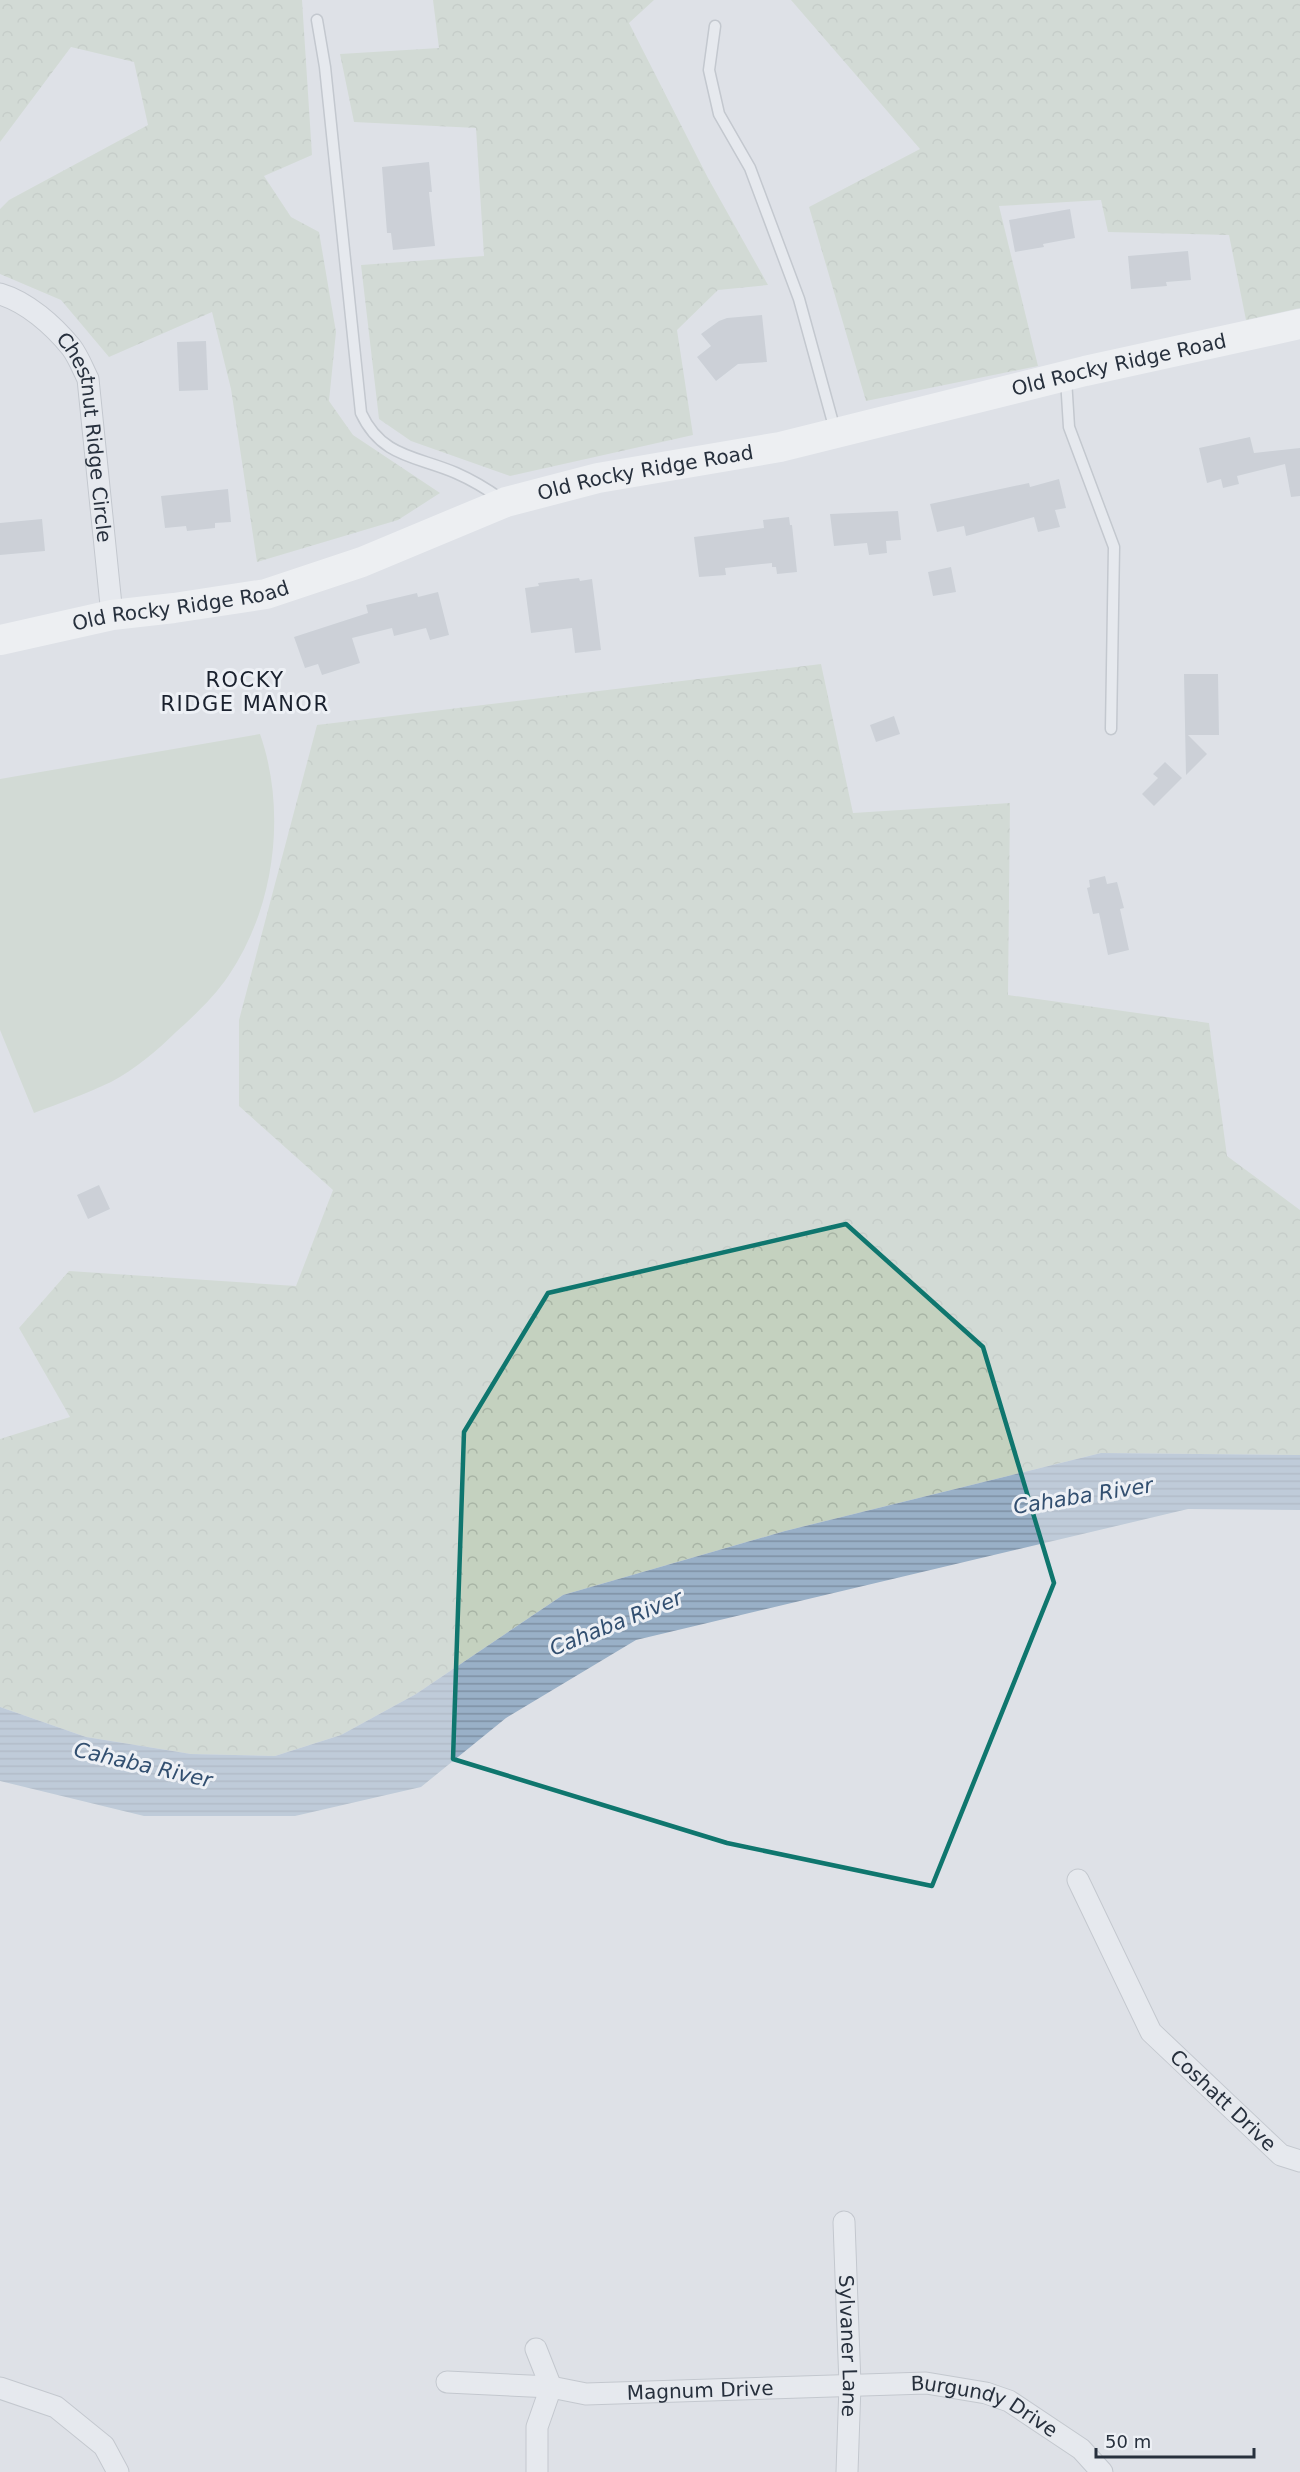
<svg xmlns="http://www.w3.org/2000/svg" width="1300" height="2472" viewBox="0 0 1300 2472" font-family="'DejaVu Sans',sans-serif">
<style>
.grass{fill:#c4d1bf}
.forest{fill:url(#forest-crowns)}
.water{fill:url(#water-rules)}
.building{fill:#b5bbc4}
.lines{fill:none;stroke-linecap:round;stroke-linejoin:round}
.lane-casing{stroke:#a3a8b1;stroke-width:13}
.street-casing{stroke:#a3a8b1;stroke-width:23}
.lane{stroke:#f0f2f5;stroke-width:10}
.street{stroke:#f0f2f5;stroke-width:21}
.secondary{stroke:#fff;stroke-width:30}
.marked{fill:none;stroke:#0f766e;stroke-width:4.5;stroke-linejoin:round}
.labels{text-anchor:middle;stroke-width:6;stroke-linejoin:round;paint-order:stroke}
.street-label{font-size:20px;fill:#27303d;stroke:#edf0f5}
.neighbourhood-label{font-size:21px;letter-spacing:1.5px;fill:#1a212e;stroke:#edf0f5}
.water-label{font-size:21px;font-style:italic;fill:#324f70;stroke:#edf0f5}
</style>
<defs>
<pattern id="forest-crowns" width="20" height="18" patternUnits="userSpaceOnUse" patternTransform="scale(1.5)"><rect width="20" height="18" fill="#c4d1bf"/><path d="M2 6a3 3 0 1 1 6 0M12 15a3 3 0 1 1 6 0" fill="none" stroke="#a8b4a5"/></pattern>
<pattern id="water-rules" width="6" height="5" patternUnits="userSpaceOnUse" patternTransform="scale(1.5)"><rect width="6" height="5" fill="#99b0c7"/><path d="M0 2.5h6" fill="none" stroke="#7d90a3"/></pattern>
</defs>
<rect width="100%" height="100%" fill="#dee1e7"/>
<path class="grass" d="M260 734C287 811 275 907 229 975 215 996 195 1015 176 1032 157 1051 135 1069 111 1082 86 1094 60 1103 34 1113L0 1030V779Z"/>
<g class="forest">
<path d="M0 0H302L312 155 264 176 291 217 319 232 336 332 329 401 353 435 440 493 398 520 257 562 231 389 212 312 109 357 61 300 0 274V209L9 200 148 125 134 62 71 47 0 142Z"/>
<path d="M433 0H654L629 23 708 178 768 285 718 290 677 330 693 435 510 476 411 441 379 419 361 265 484 256 476 128 354 122 340 54 439 48Z"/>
<path d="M791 0H1300V308L1246 320 1229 235 1108 232 1101 200 999 206 1038 366 866 401 809 207 920 149Z"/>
<path d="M821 664 853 813 1010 803 1008 995 1209 1023 1227 1156 1300 1210V1455L1101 1453 785 1531 563 1595 416 1694 341 1735 275 1756 191 1754 86 1737 0 1707V1439L70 1417 19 1328 69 1271 296 1286 333 1190 239 1106V1020L317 725Z"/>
</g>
<path class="water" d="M1101 1453 1300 1455V1510L1188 1509 636 1640 506 1718 421 1787 295 1816H144L0 1781V1707L86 1737 191 1754 275 1756 341 1735 416 1694 563 1595 785 1531Z"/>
<g class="building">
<path d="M429 162 432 192H429L435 246 393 250 391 233H387L382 167Z"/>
<path d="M1070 209 1075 238 1043 244 1044 247 1015 252 1009 220Z"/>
<path d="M1188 251 1191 280 1166 282 1167 286 1131 289 1128 256Z"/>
<path d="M762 315 767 362 738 364 716 381 697 357 711 346 701 334 719 321 727 318Z"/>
<path d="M206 341 208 390 179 391 177 342Z"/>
<path d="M1250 437 1254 453 1300 448V496L1291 497 1285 464 1237 476 1239 484 1223 488 1221 479 1207 483 1199 448Z"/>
<path d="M1059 479 1066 508 1055 510 1060 527 1038 532 1034 517 966 536 964 526 937 532 930 504 1029 483 1030 487Z"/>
<path d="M228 489 231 522 215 523V528L187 531 186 526 165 528 161 496Z"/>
<path d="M898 511 901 540 886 541 887 553 869 555 867 543 834 546 830 514Z"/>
<path d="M789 517 790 525H792L797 572 777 574 776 567H772V563L725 568 726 575 699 577 694 537 764 528 763 520Z"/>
<path d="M42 519 45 551 0 555V523Z"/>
<path d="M951 567 956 592 933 596 928 572Z"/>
<path d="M579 578 580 581 592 579 601 650 575 653 572 628 531 633 525 588 539 586 538 583Z"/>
<path d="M438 592 449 635 430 640 426 628 394 636 392 628 352 638 360 663 322 675 318 664 305 668 294 637 368 613 366 605 417 593 418 597Z"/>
<path d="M1184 674H1218L1219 735H1188L1207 754 1186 775Z"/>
<path d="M894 716 900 734 876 742 870 725Z"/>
<path d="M1165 762 1182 778 1154 806 1142 794 1158 778 1153 774Z"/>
<path d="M1105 876 1107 884 1117 882 1124 908 1120 909 1129 950 1108 955 1099 913 1093 914 1087 888 1090 887 1089 880Z"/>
<path d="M99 1185 110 1209 88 1219 77 1195Z"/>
</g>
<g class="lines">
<g class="lane-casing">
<g id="lane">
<path d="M317 20 325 67 361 413C382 458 417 456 456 473 472 480 487 489 501 499"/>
<path d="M715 26 709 70 719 114 750 168 799 299 835 430"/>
<path d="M1066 379 1069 427 1114 547 1111 729"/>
</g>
</g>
<g class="street-casing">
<g id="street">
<path id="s1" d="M0 294C27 302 53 325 71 347 78 356 83 369 88 379L112 615"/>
<path id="s2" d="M1078 1880 1151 2032 1281 2155 1300 2161"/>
<path id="s3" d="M844 2222 850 2385 847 2472"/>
<path d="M536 2349 551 2387 537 2427V2472"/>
<path id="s4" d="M447 2382 551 2387 586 2394 926 2383 986 2393 1009 2401 1081 2449 1102 2472"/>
<path d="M0 2388 56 2407 104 2446 118 2472"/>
</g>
</g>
<use href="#lane" class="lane"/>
<use href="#street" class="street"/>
<path class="secondary" id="s5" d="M0 640 112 615 174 608 266 594 362 562 506 502 598 478 780 447 1085 371 1300 324"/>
</g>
<path d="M0 0H1300V2472H0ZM846 1224 983 1347 1054 1583 932 1886 727 1843 453 1759 464 1432 548 1293Z" fill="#dee1e7" fill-opacity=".55" fill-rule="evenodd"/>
<path class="marked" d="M846 1224 983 1347 1054 1583 932 1886 727 1843 453 1759 464 1432 548 1293Z"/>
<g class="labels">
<g class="street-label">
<text dy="7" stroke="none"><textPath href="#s5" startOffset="1156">Old Rocky Ridge Road</textPath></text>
<text dy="7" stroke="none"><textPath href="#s1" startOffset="182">Chestnut Ridge Circle</textPath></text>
<text dy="7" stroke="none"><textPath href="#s5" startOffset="670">Old Rocky Ridge Road</textPath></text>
<text dy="7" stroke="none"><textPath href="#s5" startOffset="184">Old Rocky Ridge Road</textPath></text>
<text dy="7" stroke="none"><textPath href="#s2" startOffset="268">Coshatt Drive</textPath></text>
<text dy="7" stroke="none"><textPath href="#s3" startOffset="124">Sylvaner Lane</textPath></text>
<text dy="7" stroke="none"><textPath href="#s4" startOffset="254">Magnum Drive</textPath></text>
<text dy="7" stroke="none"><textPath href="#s4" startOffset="543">Burgundy Drive</textPath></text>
</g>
<g class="neighbourhood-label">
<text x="245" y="687">ROCKY<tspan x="245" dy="24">RIDGE MANOR</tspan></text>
</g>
<g class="water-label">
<text transform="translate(1083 1496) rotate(-9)" y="7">Cahaba River</text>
<text transform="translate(616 1623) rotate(-22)" y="7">Cahaba River</text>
<text transform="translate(143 1765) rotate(13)" y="7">Cahaba River</text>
</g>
</g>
<path d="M1096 2448v9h158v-9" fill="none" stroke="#27303d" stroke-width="3"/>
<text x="1105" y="2448" font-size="18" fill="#27303d" stroke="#edf0f5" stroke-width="4.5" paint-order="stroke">50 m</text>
</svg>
